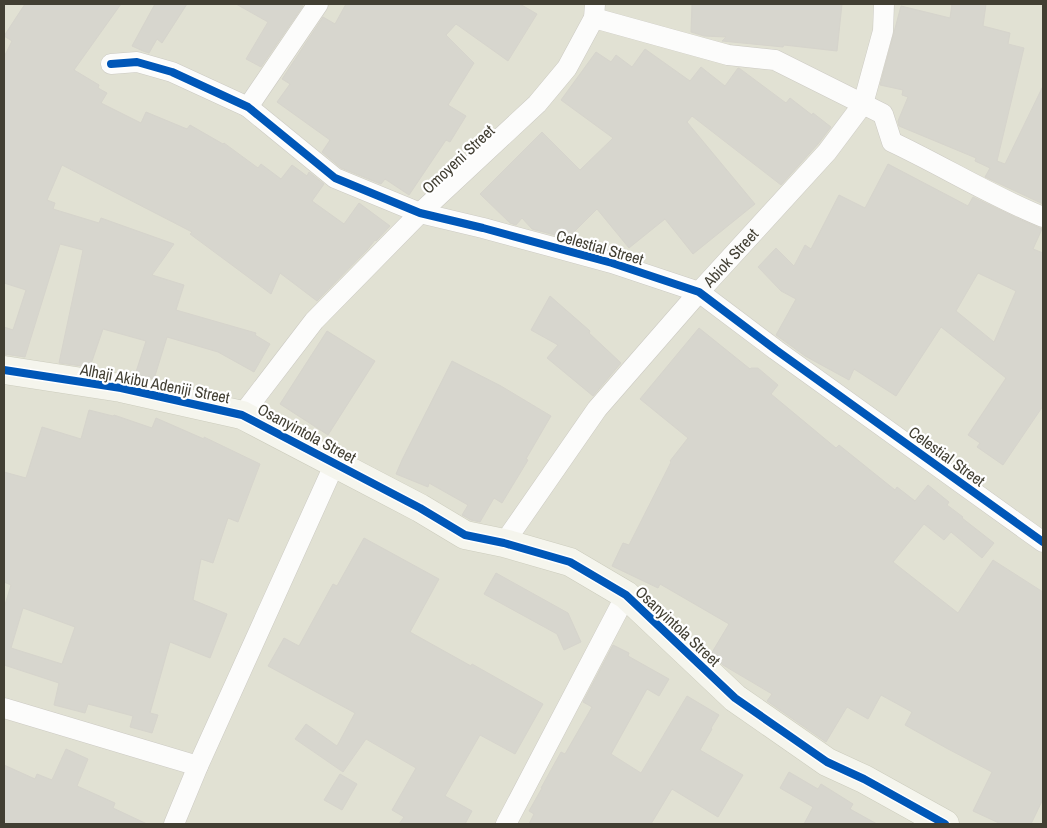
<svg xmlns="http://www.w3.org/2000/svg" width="1047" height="828" viewBox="0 0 1047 828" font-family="'Archivo Narrow',sans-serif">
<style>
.residential{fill:#e1e1d3}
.building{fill:#d7d6ce;stroke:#d6d4cc;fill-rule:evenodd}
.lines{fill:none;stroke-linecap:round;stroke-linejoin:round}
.street-casing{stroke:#cccac3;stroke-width:21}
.secondary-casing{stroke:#ccccbd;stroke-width:29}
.street{stroke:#fcfcfb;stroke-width:20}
.secondary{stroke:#f5f5ed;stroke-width:28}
.cycleway-casing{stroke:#fff;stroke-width:11}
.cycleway{stroke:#0057b8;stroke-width:8}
.labels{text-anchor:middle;stroke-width:4.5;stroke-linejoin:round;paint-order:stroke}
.street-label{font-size:16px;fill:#423f33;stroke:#fff}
</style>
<rect width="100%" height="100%" fill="#eeede6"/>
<rect class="residential" x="4" y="4" width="1039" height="820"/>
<g class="building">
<path d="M25 4H121L74 70 99 85 98 88 107 93 101 103 141 123 146 112 187 129 190 125 223 144 224 143 258 168 261 164 281 179 292 165 307 176 309 172 324 184 312 201 344 224 359 203 390 226 376 241 375 240 367 250 317 301 280 273 271 294 190 234 192 232 62 165 47 200 55 203 53 209 99 223 101 218 174 244 152 275 184 285 176 310 256 333 255 335 270 344 254 372 218 352 167 337 154 379 135 375 146 341 103 329 90 367 59 363 83 250 60 244 25 357 4 354V327L13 330 26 290 4 283V57L12 41 4 36Z"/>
<path d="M155 4H187L162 43 157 39 149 53 143 51 132 46Z"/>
<path d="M236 4H299L303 6 261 67 246 59 268 22Z"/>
<path d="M346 4H520L537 14 508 61 456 24 446 35 474 63 448 105 466 116 450 142 446 140 409 195 385 179 381 184 341 168 322 152 330 140 277 102 290 84 282 79 323 17 335 24Z"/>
<path d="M692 4H842L837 51 784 45 783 47 722 41 726 37 704 36 691 32Z"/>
<path d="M952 4H986L983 26 1010 33 1008 44 1024 48 997 161 1005 164 1043 86V204L985 177 990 168 975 161 976 158 899 126 898 121 908 97 902 95 903 90 880 85 901 6 950 18Z"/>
<path d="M645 49 690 81 701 67 725 86 738 68H739L786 103 790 98 812 115 813 113 831 127 818 144 781 185 692 116 687 122 755 204 693 254 665 219 629 248 597 209 567 239 565 238 558 232 555 235 532 229 522 218 516 225 510 223 480 194 542 132 580 170 613 138 561 100 596 52 611 62 616 55 632 67Z"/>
<path d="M888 164 968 206 973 197 1019 219 1042 229 1033 249 1043 253V406L1003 465 977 447 980 443 968 435 1006 378 941 327 896 396 854 369 849 380 805 356 776 335 796 299 781 291 758 267 776 248 794 266 805 245 811 249 839 195 865 208ZM978 273 1016 291 994 342 956 311Z"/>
<path d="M550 296 590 331 589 333 621 363 593 396 547 358 558 345 531 330Z"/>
<path d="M699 328 750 369 751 368H758L778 385 771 394 836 448 839 445 895 490 897 487 915 501 928 485 949 502 947 505 963 517 962 518 994 543 982 558 951 532 944 540 924 524 893 562 958 613 993 560 1043 592V799L1031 824H1001L973 811 992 772 948 749 905 725 912 712 881 695 868 719 847 707 826 742 767 701 772 694 723 665 711 654 729 624 660 584 658 588 612 566 623 543 629 545 671 462 670 461 688 438 640 399Z"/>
<path d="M327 331 375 361 328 435 280 404Z"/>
<path d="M452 361 501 386 551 416 526 459 528 460 502 503 494 498 480 522 471 520 462 515 468 505 429 483 428 487 396 474 402 460Z"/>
<path d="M89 410 113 416 114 415 152 428 156 418 204 439V437L260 464 238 522 228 518 213 563 201 559 193 600 227 614 210 658 170 642 150 713 158 715 152 733 130 727 133 716 88 704 85 713 54 705 59 683 4 665V608L11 585 4 582V472L26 478 42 427 81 439ZM23 608 75 627 62 664 11 648Z"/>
<path d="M364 538 439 579 410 632 471 666 472 664 543 704 515 754 480 735 445 796 472 811 465 824H399L404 817 392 810 416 768 366 739 343 772 295 739 306 724 337 746 355 713 268 666 284 638 299 646 333 584 337 586Z"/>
<path d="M496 573 568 613 581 642 564 650 557 634 484 594Z"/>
<path d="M613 645 629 653 628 656 669 679 659 696 647 689 611 754 641 773 687 696 719 715 711 728 712 729 700 750 743 775 718 817 672 789 651 824H529L534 814 529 811 542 788H541L561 752 565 754 592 707 583 702Z"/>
<path d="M66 749 88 759 77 786 115 803 113 808 147 824H4V765L35 779 37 774 52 780Z"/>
<path d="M789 772 818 789 821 784 853 804 850 809 877 824H804L813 807 780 788Z"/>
<path d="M340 774 357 784 342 810 324 800Z"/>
</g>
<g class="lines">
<g class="street-casing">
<g id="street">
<path d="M594 18 728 55 775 60 883 114 892 142C943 166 991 196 1043 217"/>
<path d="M111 64 137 62 172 72 248 107 335 178 420 213 483 228 612 263 699 292 776 350 1043 542"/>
<path d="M248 107 318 4"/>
<path d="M242 415 314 321 420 213 537 104 567 68 594 18 595 4"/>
<path id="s1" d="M504 543 597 409 699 292 827 152 863 104 883 31 884 4"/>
<path d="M4 708 198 766"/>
<path d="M174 824 198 766 335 463"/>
<path d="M506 824 626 595"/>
</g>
</g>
<g class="secondary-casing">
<path id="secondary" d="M4 370 121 388 242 415 420 508 465 535 504 543 570 562 626 595 735 698 827 762 864 779 945 824"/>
</g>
<use href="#street" class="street"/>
<use href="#secondary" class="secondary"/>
<g class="cycleway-casing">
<g id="cycleway">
<path d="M111 64 137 62 172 72 248 107 335 178 420 213 483 228 612 263 699 292 776 350 1043 542"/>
<path d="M4 370 121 388 242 415 420 508 465 535 504 543 570 562 626 595 735 698 827 762 864 779 945 824"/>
</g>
</g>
<use href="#cycleway" class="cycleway"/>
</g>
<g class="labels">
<g class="street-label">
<text transform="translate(458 159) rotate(-43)" y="6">Omoyeni Street</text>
<text transform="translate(600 247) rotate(16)" y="6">Celestial Street</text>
<text dy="6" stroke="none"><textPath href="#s1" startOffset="365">Abiok Street</textPath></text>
<text transform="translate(155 383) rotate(11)" y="6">Alhaji Akibu Adeniji Street</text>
<text transform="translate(307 433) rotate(28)" y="6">Osanyintola Street</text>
<text transform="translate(947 456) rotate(36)" y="6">Celestial Street</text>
<text transform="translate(678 626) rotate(43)" y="6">Osanyintola Street</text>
</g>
</g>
<rect width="1047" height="828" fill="none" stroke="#423f33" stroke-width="10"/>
</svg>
